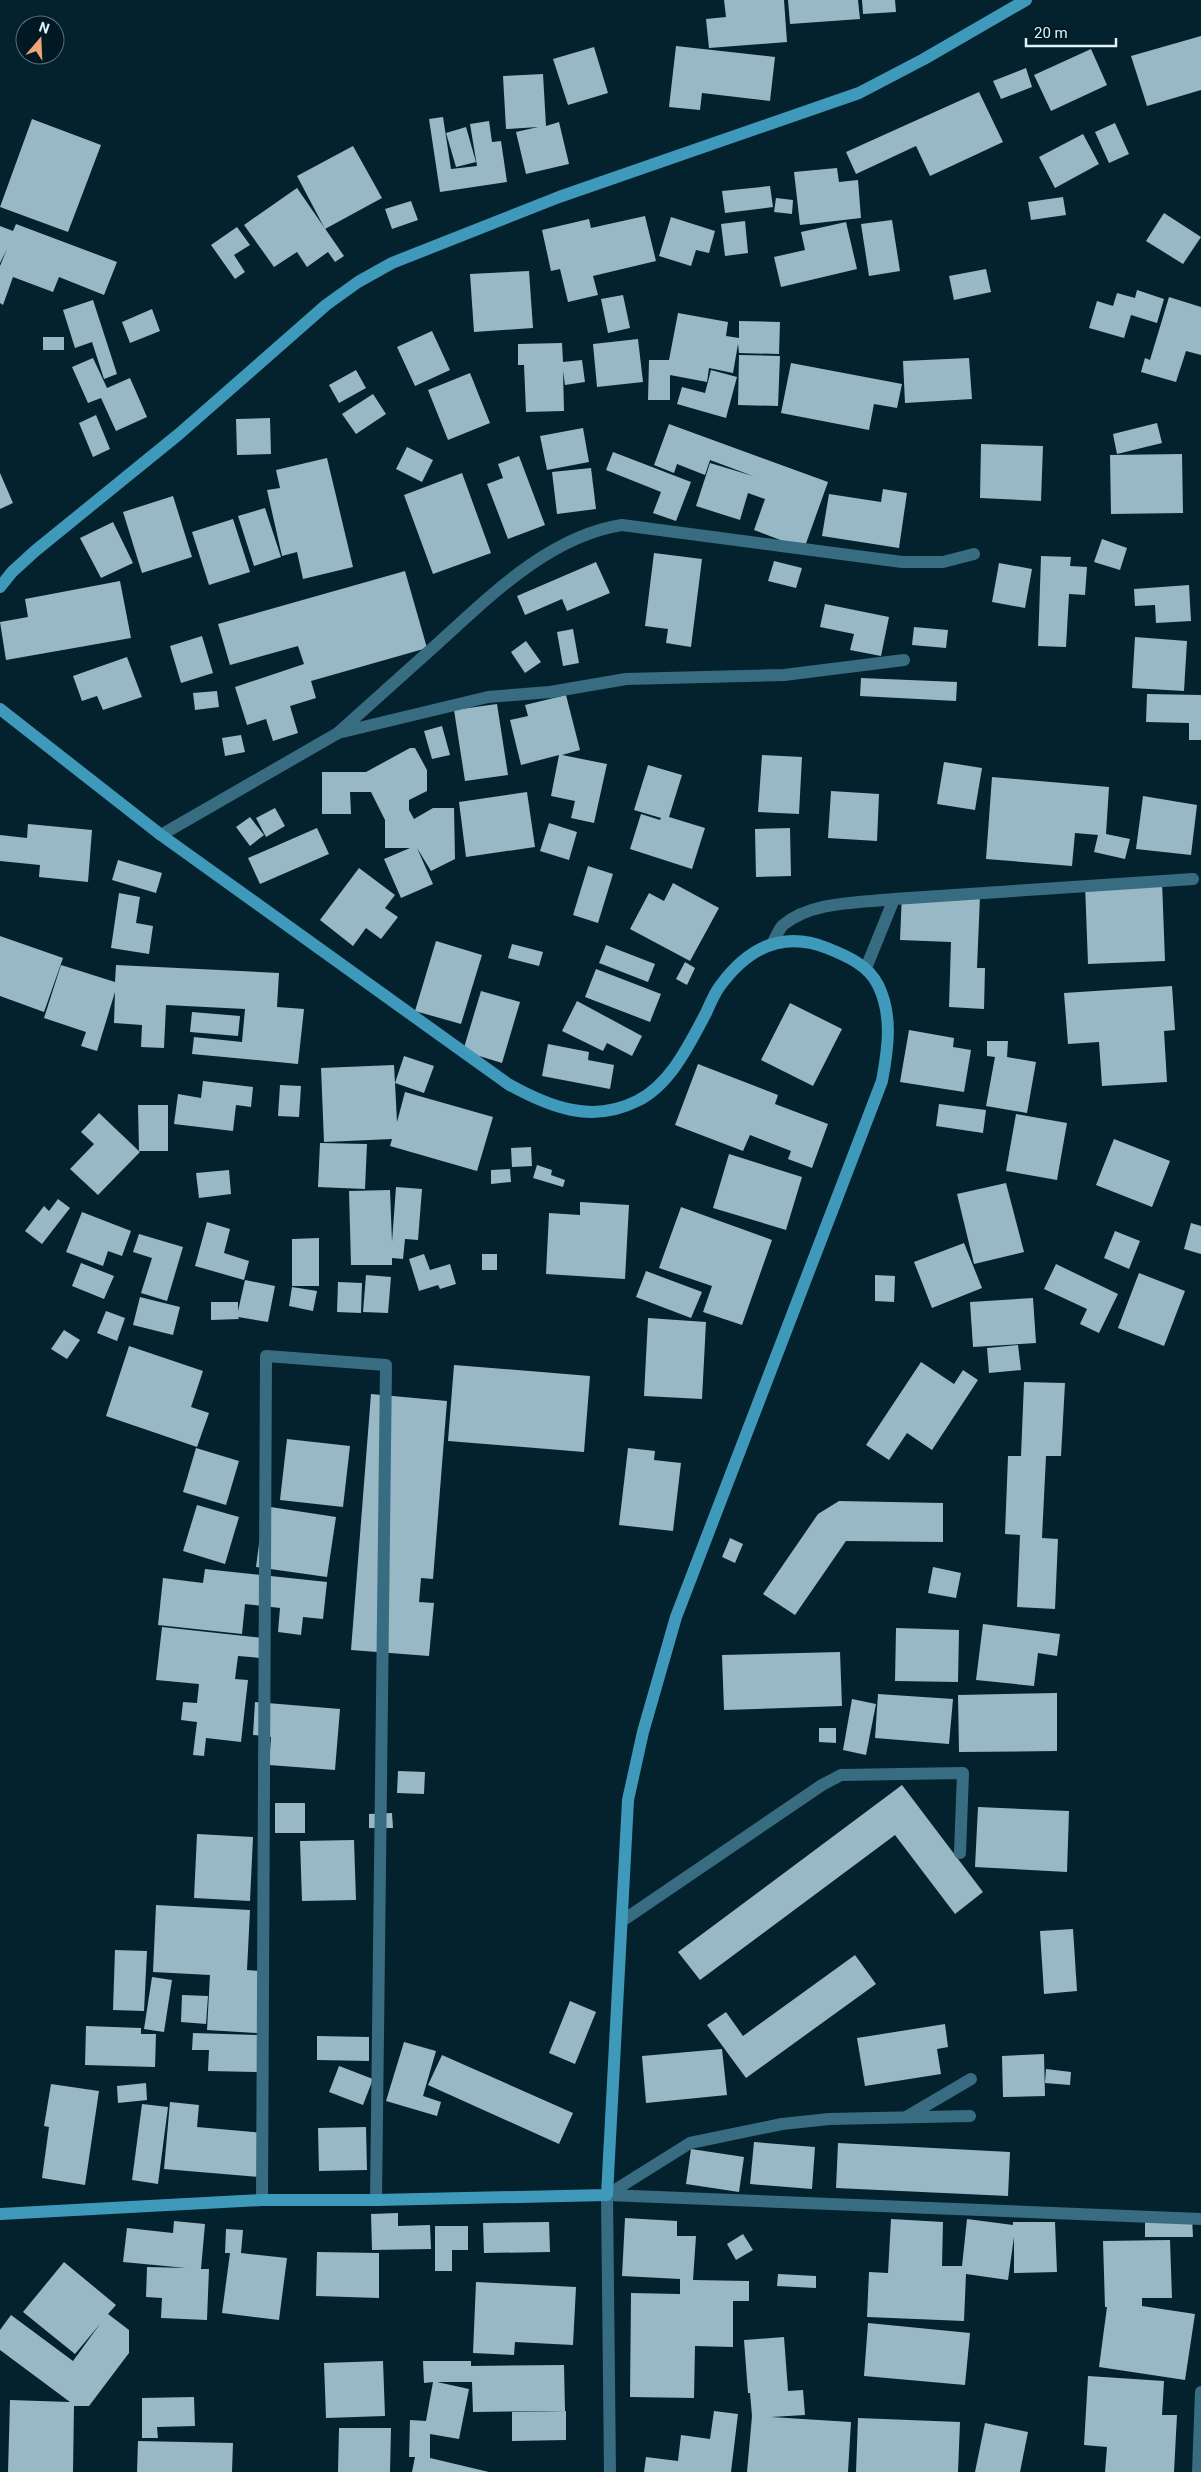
<svg xmlns="http://www.w3.org/2000/svg" width="1201" height="2472" viewBox="0 0 1201 2472" font-family="Roboto,sans-serif">
<style>
.building{fill:#98b8c6}
.lines{fill:none;stroke-linecap:round;stroke-linejoin:round}
.street{stroke:#386d81;stroke-width:12}
.secondary{stroke:#3f99bb;stroke-width:12}
</style>
<rect width="100%" height="100%" fill="#04222d"/>
<g class="building">
<path d="M724 0H784L787 42 709 48 706 19 726 17Z"/>
<path d="M788 0H858L860 19 790 24Z"/>
<path d="M862 0H895L896 12 863 14Z"/>
<path d="M1201 36V90L1147 106 1131 56Z"/>
<path d="M676 46 775 57 770 101 702 93 700 110 669 107Z"/>
<path d="M594 47 608 93 568 105 553 59Z"/>
<path d="M1091 49 1107 85 1051 111 1034 75Z"/>
<path d="M1026 68 1032 87 1001 99 993 81Z"/>
<path d="M543 74 546 126 559 122 569 164 526 174 516 132 538 127 506 129 503 76Z"/>
<path d="M979 92 1003 142 930 176 916 146 856 174 846 152Z"/>
<path d="M443 117 451 169 477 166 470 124 489 121 492 142 501 141 507 182 440 192 429 119Z"/>
<path d="M32 119 101 145 68 232 0 207Z"/>
<path d="M1115 123 1129 154 1109 163 1095 132Z"/>
<path d="M466 127 476 162 456 167 446 133Z"/>
<path d="M1083 134 1099 164 1055 188 1039 157Z"/>
<path d="M353 146 382 198 325 229 297 176Z"/>
<path d="M837 168 839 182 858 180 861 218 800 225 794 172Z"/>
<path d="M770 186 773 207 725 213 722 191Z"/>
<path d="M297 188 344 256 335 262 328 252 307 267 297 252 274 267 244 225Z"/>
<path d="M1063 197 1066 215 1031 220 1028 202Z"/>
<path d="M776 198 793 200 792 214 774 212Z"/>
<path d="M411 201 418 220 392 229 385 209Z"/>
<path d="M1164 213 1201 237 1183 264 1146 241Z"/>
<path d="M645 216 656 261 593 276 598 295 568 302 560 269 551 271 542 230 589 219 591 228Z"/>
<path d="M671 217 715 231 709 253 696 250 691 266 659 256Z"/>
<path d="M892 220 900 271 869 276 861 224Z"/>
<path d="M745 221 748 253 725 256 721 224Z"/>
<path d="M846 222 857 269 781 287 774 257 805 250 801 232Z"/>
<path d="M16 224 117 262 104 295 59 277 53 292 13 277 3 305 0 303V266L7 249 0 263V226L13 231Z"/>
<path d="M237 227 250 245 234 255 245 272 235 279 211 245Z"/>
<path d="M986 269 991 292 954 300 949 276Z"/>
<path d="M529 271 533 328 474 332 470 274Z"/>
<path d="M1137 290 1164 299 1157 323 1131 315 1124 338 1089 328 1097 301 1113 306 1117 293 1135 298Z"/>
<path d="M623 295 630 328 608 333 601 299Z"/>
<path d="M1169 297 1201 307V355L1186 351 1176 382 1141 372 1145 358 1150 360Z"/>
<path d="M93 300 117 374 104 379 92 342 75 348 63 310Z"/>
<path d="M152 309 160 331 130 343 122 322Z"/>
<path d="M678 313 728 322 726 336 739 338V321L780 322 779 354 739 353 738 344 733 373 709 368 707 382 670 375V400H648L649 360H669Z"/>
<path d="M432 331 450 370 415 386 397 347Z"/>
<rect x="43" y="337" width="21" height="13"/>
<path d="M638 339 643 382 597 387 593 344Z"/>
<path d="M562 343 563 362 582 360 585 382 565 385 563 371 564 411 526 412 524 365H518V344Z"/>
<path d="M739 355 780 356 778 406 738 405Z"/>
<path d="M93 358 107 388 130 378 147 417 116 431 101 398 88 403 72 367Z"/>
<path d="M969 358 972 399 905 403 903 361Z"/>
<path d="M791 363 902 384 897 408 874 404 869 430 781 413Z"/>
<path d="M356 370 366 388 339 403 329 385Z"/>
<path d="M711 370 737 377 726 418 677 404 682 387 705 393Z"/>
<path d="M470 373 490 423 448 440 428 390Z"/>
<path d="M373 394 386 414 356 434 342 414Z"/>
<path d="M96 415 110 449 93 457 79 423Z"/>
<path d="M270 418 271 454 237 455 236 419Z"/>
<path d="M1157 423 1162 443 1117 454 1113 434Z"/>
<path d="M669 424 828 482 804 549 754 530 765 499 748 493 740 520 696 506 710 463 753 476 710 460 705 475 677 464 674 473 654 465Z"/>
<path d="M583 428 589 462 547 470 540 436Z"/>
<path d="M981 444 1043 446 1041 501 980 498Z"/>
<path d="M407 447 433 460 422 482 396 469Z"/>
<path d="M613 452 691 482 676 521 653 513 661 492 606 470Z"/>
<path d="M1182 454 1183 513 1111 514 1110 455Z"/>
<path d="M519 456 545 525 508 539 487 484 503 478 498 464Z"/>
<path d="M327 458 353 567 303 579 297 552 282 556 267 490 280 488 276 470Z"/>
<path d="M591 468 596 509 557 514 552 472Z"/>
<path d="M0 473 13 503 0 509Z"/>
<path d="M462 473 491 553 433 574 404 495Z"/>
<path d="M883 489 907 493 899 548 822 536 829 494 881 502Z"/>
<path d="M173 496 192 557 142 573 123 512Z"/>
<path d="M265 508 281 557 254 566 238 516Z"/>
<path d="M233 519 250 572 209 585 192 532Z"/>
<path d="M113 522 133 563 101 578 80 538Z"/>
<path d="M1102 539 1127 548 1120 570 1094 562Z"/>
<path d="M654 553 702 559 691 647 666 643 668 629 645 626Z"/>
<path d="M1041 556 1071 557 1070 566 1087 567 1085 595 1069 594 1066 647 1038 646Z"/>
<path d="M774 561 802 568 796 588 768 581Z"/>
<path d="M596 562 610 593 567 611 562 599 525 615 517 596Z"/>
<path d="M999 563 1032 569 1025 608 992 602Z"/>
<path d="M405 571 427 648 311 681 316 698 290 706 298 733 273 741 266 719 247 725 235 687 304 664 298 646 230 665 218 624Z"/>
<path d="M120 581 131 638 6 660 0 622 28 617 25 599Z"/>
<path d="M1189 585 1191 621 1156 623 1155 605 1135 606 1134 589Z"/>
<path d="M825 604 889 617 881 656 850 650 854 634 820 627Z"/>
<path d="M914 627 948 630 946 648 912 645Z"/>
<path d="M573 629 579 663 563 666 557 632Z"/>
<path d="M202 636 213 673 181 683 170 646Z"/>
<path d="M1135 637 1187 641 1184 691 1132 688Z"/>
<path d="M526 641 541 662 525 673 511 652Z"/>
<path d="M127 657 142 697 103 710 97 696 82 701 73 676Z"/>
<path d="M861 678 957 682 956 701 860 696Z"/>
<path d="M217 691 219 707 195 710 193 693Z"/>
<path d="M1147 694 1201 695V740H1189V723L1146 722Z"/>
<path d="M566 695 580 750 562 755 607 764 594 823 571 818 575 801 551 796 559 755 521 765 510 720 528 716 525 705Z"/>
<path d="M497 704 508 775 465 781 454 710Z"/>
<path d="M442 726 450 755 432 759 424 731Z"/>
<path d="M241 735 245 752 225 756 222 738Z"/>
<path d="M410 748H415L427 770V791L409 800V810L414 819 433 808H454L455 859 431 871 417 848 433 884 401 898 384 859 410 848H385V820L371 792H350L351 814H322V772H366Z"/>
<path d="M762 755 802 757 799 814 758 812Z"/>
<path d="M944 762 982 768 975 810 937 804Z"/>
<path d="M648 765 682 775 669 817 705 828 692 869 630 849 641 814 660 820 661 818 634 810Z"/>
<path d="M992 777 1109 787 1106 834 1130 839 1125 859 1094 852 1098 835 1075 833 1072 866 986 859Z"/>
<path d="M831 791 879 794 877 841 828 838Z"/>
<path d="M527 792 535 847 466 857 459 802Z"/>
<path d="M1143 796 1197 805 1191 855 1136 849Z"/>
<path d="M275 808 285 826 266 837 256 818Z"/>
<path d="M250 817 264 835 250 846 236 827Z"/>
<path d="M549 823 577 832 569 860 540 851Z"/>
<path d="M28 824 92 830 88 882 39 877 40 865 0 861V835L27 838Z"/>
<path d="M317 828 329 854 260 884 248 858Z"/>
<path d="M790 828 791 876 756 877 755 829Z"/>
<path d="M118 860 162 873 156 893 112 880Z"/>
<path d="M588 866 613 874 598 923 573 915Z"/>
<path d="M359 868 395 895 385 908 398 917 381 939 366 928 353 946 320 920Z"/>
<path d="M1162 881 1165 961 1088 964 1085 884Z"/>
<path d="M673 883 719 908 690 961 630 929 649 893 664 901Z"/>
<path d="M119 893 140 897 136 923 153 926 149 954 111 948Z"/>
<path d="M902 893 980 896 977 968H985L984 1009 949 1007 951 942 900 940Z"/>
<path d="M0 936 63 958 44 1012 0 996Z"/>
<path d="M436 941 482 955 461 1024 415 1011Z"/>
<path d="M512 944 543 952 539 966 508 958Z"/>
<path d="M606 945 655 964 648 982 599 963Z"/>
<path d="M685 962 695 968 687 985 676 979Z"/>
<path d="M61 965 115 982 116 965 279 973 277 1007 304 1009 298 1064 192 1054 194 1037 242 1042 245 1009 166 1005 164 1048 141 1047 142 1025 114 1023 115 992 97 1051 81 1046 86 1032 44 1018Z"/>
<path d="M596 969 661 994 650 1022 585 997Z"/>
<path d="M1172 986 1175 1030 1164 1031 1167 1082 1102 1086 1099 1042 1068 1044 1064 993Z"/>
<path d="M481 991 520 1002 502 1063 463 1051Z"/>
<path d="M577 1001 642 1036 632 1056 607 1043 603 1051 562 1031Z"/>
<path d="M790 1003 842 1029 813 1086 761 1060Z"/>
<path d="M192 1012 240 1016 238 1036 190 1032Z"/>
<path d="M909 1030 954 1038 953 1047 971 1050 964 1092 900 1082Z"/>
<path d="M987 1041H1008L1007 1057 1036 1062 1027 1113 986 1106 995 1057 987 1056Z"/>
<path d="M548 1044 589 1052 588 1060 614 1065 610 1089 542 1076Z"/>
<path d="M404 1056 434 1066 424 1093 395 1083 397 1122 405 1092 493 1117 477 1171 390 1146 392 1139 324 1142 321 1068 394 1065 395 1083Z"/>
<path d="M698 1064 778 1095 775 1104 828 1124 812 1168 788 1159 791 1151 750 1135 743 1151 675 1125Z"/>
<path d="M203 1081 253 1087 251 1107 236 1105 233 1131 174 1124 178 1094 201 1098Z"/>
<path d="M280 1085 301 1086 299 1117 278 1116Z"/>
<path d="M939 1104 986 1110 983 1133 936 1126Z"/>
<path d="M138 1105H168V1151H139Z"/>
<path d="M99 1113 140 1152 98 1195 70 1169 94 1144 81 1132Z"/>
<path d="M1016 1114 1067 1123 1057 1180 1006 1171Z"/>
<path d="M1114 1139 1170 1161 1152 1207 1096 1185Z"/>
<path d="M320 1143 367 1144 365 1189 318 1187Z"/>
<path d="M531 1147 532 1166 512 1167 511 1148Z"/>
<path d="M729 1154 802 1177 786 1230 713 1208Z"/>
<path d="M537 1165 552 1170 551 1175 565 1180 563 1187 533 1178Z"/>
<path d="M510 1169 511 1182 491 1184V1170Z"/>
<path d="M229 1170 231 1194 199 1198 196 1173Z"/>
<path d="M1006 1183 1024 1252 974 1264 957 1194Z"/>
<path d="M396 1187 422 1189 418 1240 405 1239 403 1259 392 1258V1265H351L349 1191 390 1190 392 1242Z"/>
<path d="M58 1199 70 1208 42 1244 25 1231 44 1206 49 1211Z"/>
<path d="M580 1202 629 1205 625 1279 546 1274 549 1213 580 1215Z"/>
<path d="M681 1207 772 1240 742 1325 703 1312 712 1286 659 1268Z"/>
<path d="M82 1212 131 1231 122 1256 108 1251 103 1266 66 1252Z"/>
<path d="M207 1222 230 1229 224 1253 249 1261 244 1280 195 1266Z"/>
<path d="M1191 1223 1201 1226V1254L1184 1249Z"/>
<path d="M1115 1231 1140 1241 1129 1269 1104 1258Z"/>
<path d="M139 1234 183 1247 167 1301 141 1293 152 1258 133 1252Z"/>
<path d="M319 1238V1286H292V1239Z"/>
<path d="M964 1243 982 1288 932 1308 914 1262Z"/>
<path d="M424 1254 430 1270 450 1264 456 1284 440 1289 438 1285 419 1291 409 1259Z"/>
<rect x="482" y="1254" width="15" height="16"/>
<path d="M81 1263 114 1276 104 1299 72 1286Z"/>
<path d="M1056 1264 1118 1294 1099 1333 1080 1324 1087 1309 1044 1289Z"/>
<path d="M646 1271 702 1292 691 1318 636 1297Z"/>
<path d="M1139 1273 1185 1291 1164 1346 1118 1328Z"/>
<path d="M366 1275 391 1277 388 1313 363 1312Z"/>
<path d="M875 1275 895 1276 894 1302 875 1301Z"/>
<path d="M245 1280 275 1286 268 1322 238 1317 239 1319 211 1320V1302H238V1311Z"/>
<path d="M338 1282 362 1283 361 1313 337 1312Z"/>
<path d="M292 1287 317 1291 313 1311 289 1306Z"/>
<path d="M140 1297 180 1307 173 1335 133 1325Z"/>
<path d="M1033 1298 1036 1343 973 1347 970 1302Z"/>
<path d="M106 1311 125 1318 117 1341 97 1333Z"/>
<path d="M648 1318 706 1322 702 1399 644 1396Z"/>
<path d="M64 1330 80 1340 67 1359 51 1349Z"/>
<path d="M1018 1345 1021 1370 989 1373 987 1348Z"/>
<path d="M129 1346 203 1371 191 1407 209 1413 197 1447 106 1416Z"/>
<path d="M921 1362 954 1384 963 1370 978 1380 932 1450 907 1433 889 1460 866 1445Z"/>
<path d="M454 1365 590 1376 584 1452 448 1441Z"/>
<path d="M1024 1382 1065 1383 1061 1456H1046L1042 1538 1058 1539 1055 1609 1017 1607 1020 1535 1005 1534 1008 1456H1021Z"/>
<path d="M371 1394 447 1401 433 1579 421 1578 419 1602 434 1603 429 1656 351 1650Z"/>
<path d="M287 1439 350 1446 343 1507 280 1500Z"/>
<path d="M196 1448 239 1461 226 1505 183 1492Z"/>
<path d="M628 1448 655 1451 654 1460 681 1463 673 1531 619 1525Z"/>
<path d="M839 1501 943 1503V1542L846 1541 795 1615 763 1594 818 1514Z"/>
<path d="M197 1505 239 1517 225 1564 183 1551Z"/>
<path d="M264 1506 336 1517 327 1577 256 1567Z"/>
<path d="M730 1538 743 1544 735 1563 722 1557Z"/>
<path d="M933 1567 961 1573 956 1598 928 1593Z"/>
<path d="M205 1569 327 1582 323 1619 303 1617 301 1635 278 1632 280 1608 245 1604 242 1634 158 1625 163 1578 203 1583Z"/>
<path d="M983 1624 1060 1634 1057 1656 1038 1653 1034 1686 976 1680Z"/>
<path d="M162 1627 263 1638 261 1658 238 1656 235 1679 248 1680 241 1742 206 1738 204 1756 193 1755 197 1722 181 1720 183 1702 197 1703 199 1684 156 1680Z"/>
<path d="M896 1628 959 1630 958 1682 895 1681Z"/>
<path d="M840 1652 842 1706 724 1710 722 1655Z"/>
<path d="M1057 1693V1751L959 1752 958 1695Z"/>
<path d="M878 1694 953 1699 949 1744 875 1738Z"/>
<path d="M852 1699 876 1704 866 1755 843 1750Z"/>
<path d="M255 1702 340 1709 335 1770 269 1765 271 1737 253 1735Z"/>
<path d="M819 1728H836V1743L819 1742Z"/>
<path d="M398 1771 425 1772 424 1794 397 1793Z"/>
<path d="M902 1785 983 1892 955 1914 895 1835 700 1980 678 1952Z"/>
<rect x="275" y="1803" width="30" height="30"/>
<path d="M978 1807 1069 1811 1067 1872 975 1867Z"/>
<path d="M392 1813 393 1828H369V1814Z"/>
<path d="M197 1834 253 1837 250 1901 194 1898Z"/>
<path d="M354 1840 356 1900 302 1901 300 1841Z"/>
<path d="M156 1905 250 1910 247 1970 260 1971 257 2033 207 2030 210 1975 153 1972Z"/>
<path d="M1073 1929 1077 1991 1044 1994 1040 1931Z"/>
<path d="M115 1950 147 1951 144 2011 113 2010Z"/>
<path d="M855 1955 876 1984 746 2078 707 2025 726 2012 743 2036Z"/>
<path d="M152 1977 172 1980 164 2032 144 2029Z"/>
<path d="M182 1995 208 1996 206 2024 181 2022Z"/>
<path d="M570 2001 596 2012 575 2064 549 2053Z"/>
<path d="M945 2024 948 2047 937 2049 941 2074 865 2086 857 2038Z"/>
<path d="M86 2026 141 2028V2034H156L155 2067 85 2065Z"/>
<path d="M193 2033 259 2035 257 2072 208 2071 209 2050H192Z"/>
<path d="M317 2036 369 2037V2061L317 2060Z"/>
<path d="M404 2042 436 2051 423 2096 441 2102 437 2116 386 2101Z"/>
<path d="M722 2049 727 2095 646 2103 642 2056Z"/>
<path d="M1044 2054 1045 2096 1003 2097 1002 2056Z"/>
<path d="M442 2055 573 2113 559 2144 428 2085Z"/>
<path d="M339 2066 373 2079 363 2105 329 2092Z"/>
<path d="M1046 2069 1071 2072 1070 2085 1045 2083Z"/>
<path d="M146 2083 147 2100 118 2103 117 2086Z"/>
<path d="M51 2084 99 2091 85 2185 42 2178 49 2127 44 2126Z"/>
<path d="M170 2102 199 2105 197 2127 263 2133 260 2177 164 2169Z"/>
<path d="M142 2104 168 2107 158 2184 132 2180Z"/>
<path d="M366 2127 367 2170 319 2171 318 2128Z"/>
<path d="M754 2142 815 2147 812 2189 750 2184Z"/>
<path d="M838 2143 1010 2152 1008 2196 836 2188Z"/>
<path d="M691 2149 744 2157 739 2192 686 2184Z"/>
<path d="M398 2213V2226L430 2225 431 2249 372 2250 371 2214Z"/>
<path d="M625 2218 677 2221V2236H696L693 2280 749 2281V2301H733V2347L695 2346 694 2398 630 2397 631 2293 680 2294V2279L622 2276Z"/>
<path d="M1192 2218 1193 2237H1145V2219Z"/>
<path d="M891 2219 943 2222 942 2266H962L967 2219 1013 2225V2222H1055L1057 2272 1014 2273V2237L1008 2280 966 2274 964 2321 867 2317 869 2272 888 2273Z"/>
<path d="M174 2221 205 2224 201 2269H209L207 2320 161 2318 162 2298 146 2297 147 2267 186 2268 123 2262 127 2228 173 2233Z"/>
<path d="M549 2222 550 2252 484 2253 483 2223Z"/>
<path d="M435 2226H468V2250H452V2271H435Z"/>
<path d="M226 2229 243 2230 241 2253 287 2258 279 2320 222 2313 230 2253H225Z"/>
<path d="M743 2234 753 2250 736 2260 727 2244Z"/>
<path d="M1170 2240 1172 2298H1142V2306L1195 2314 1185 2380 1099 2367 1107 2307H1105L1103 2241Z"/>
<path d="M317 2252 379 2253V2298L316 2296Z"/>
<path d="M64 2262 116 2305 108 2314 129 2330V2353L89 2406H74L73 2472H8L10 2400 70 2402 0 2350V2330L11 2315 73 2361 100 2324 75 2354 23 2312Z"/>
<path d="M778 2274 816 2276V2288L777 2286Z"/>
<path d="M476 2282 576 2287 573 2345 515 2342 514 2355 473 2353Z"/>
<path d="M868 2323 970 2333 965 2385 864 2376Z"/>
<path d="M784 2337 788 2391 803 2390 805 2415 771 2417 851 2422 848 2472H747L752 2416 750 2393H748L744 2340Z"/>
<path d="M383 2361 385 2416 326 2418 324 2363Z"/>
<path d="M423 2361H471V2366L564 2365 565 2411 473 2412 472 2382H437L469 2389 459 2439 430 2434V2458L489 2472H412L415 2457H409L410 2420 426 2421 433 2382 424 2383Z"/>
<path d="M1088 2376 1164 2381 1162 2415H1177L1174 2472H1105L1107 2447 1084 2445Z"/>
<path d="M194 2397 195 2426 157 2427 158 2438H142V2398Z"/>
<path d="M566 2411V2440L512 2441V2412Z"/>
<path d="M714 2411 738 2414 731 2472H644L646 2457 678 2461 681 2435 710 2439Z"/>
<path d="M858 2418 960 2422 958 2472H856Z"/>
<path d="M985 2423 1028 2432 1020 2472H975Z"/>
<path d="M339 2428H391L390 2472H338Z"/>
<path d="M138 2441 233 2443 232 2472H137Z"/>
</g>
<g class="lines">
<g class="street">
<path d="M339 732C371 703 404 674 436 645 489 597 549 536 622 525L902 562H943L974 554"/>
<path d="M161 835 338 733 488 697 550 692 626 679 784 675 904 660"/>
<path d="M773 942C776 937 779 929 783 925 812 901 858 903 894 899"/>
<path d="M866 968 894 899 1193 879"/>
<path d="M622 1921 822 1785 841 1775 963 1773 960 1853"/>
<path d="M908 2116 971 2079"/>
<path d="M607 2195 1201 2219"/>
<path d="M607 2195 690 2143 782 2124 829 2119 970 2116"/>
<path d="M607 2195 610 2472"/>
<path d="M262 2200 266 1356 386 1365 376 2200"/>
<path d="M1198 2472 1201 2392"/>
</g>
<g class="secondary">
<path d="M0 587 12 572 35 551 179 434 326 305 358 282 392 263 559 197 859 93 924 59 1026 0"/>
<path d="M0 709 161 835 508 1084C549 1107 592 1124 637 1101 670 1085 689 1045 706 1013 710 1004 714 994 720 986 747 949 782 930 827 948 847 956 868 965 878 985 893 1015 888 1049 882 1081L676 1617 643 1732 628 1800 607 2195 376 2200H262L0 2214"/>
</g>
</g>
<g transform="translate(40 40) rotate(19)"><circle r="24" fill="#001923" stroke="#5a7079"/>
<path d="M0-4L9 19L0 12L-9 19Z" fill="#f0a279"/>
<text y="-8" font-size="14" font-weight="bold" text-anchor="middle" fill="#e1f2f9">N</text>
</g>
<path d="M1026 38v8h90v-8" fill="none" stroke="#e1f2f9" stroke-width="2.5"/>
<text x="1034" y="38" font-size="15" fill="#e1f2f9" stroke="#001923" stroke-width="4" paint-order="stroke">20 m</text>
</svg>
